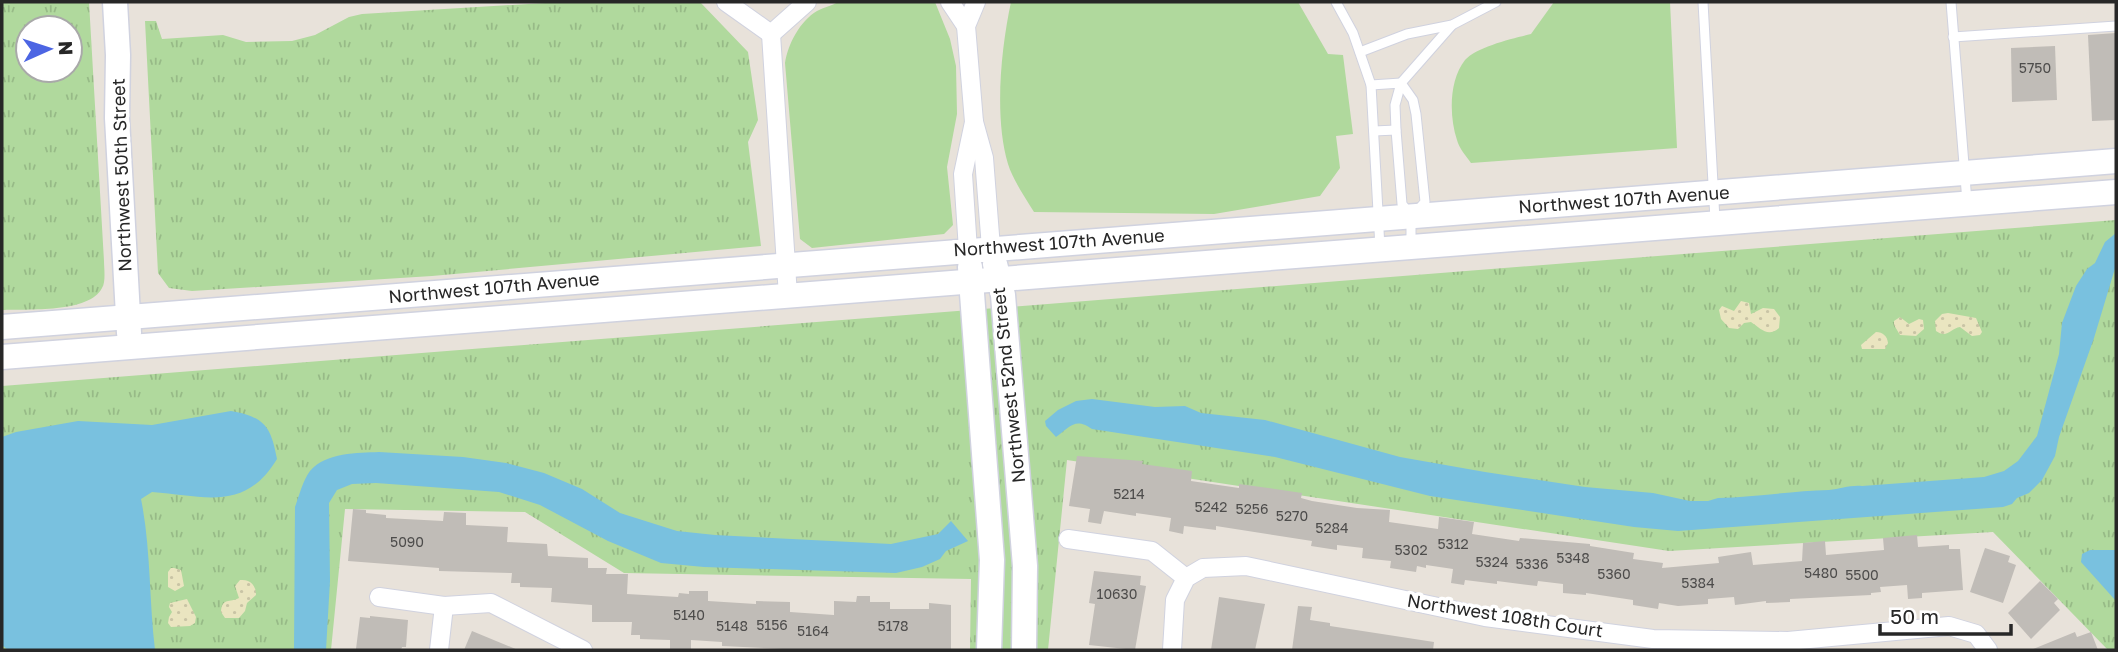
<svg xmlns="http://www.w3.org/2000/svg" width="2118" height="652" viewBox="0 0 2118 652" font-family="'Golos Text',sans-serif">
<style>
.grass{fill:url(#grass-tufts);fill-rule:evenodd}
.sand{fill:url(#sand-dots)}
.park{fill:#b0d99d}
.water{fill:#79c1df}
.building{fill:#c0bcb7}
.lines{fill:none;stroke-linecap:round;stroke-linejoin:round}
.lane-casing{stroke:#d0d2df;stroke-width:11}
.street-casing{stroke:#d0d2df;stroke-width:20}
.secondary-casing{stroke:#d0d2df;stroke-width:27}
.lane{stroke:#fff;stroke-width:9}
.street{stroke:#fff;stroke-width:18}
.secondary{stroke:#fff;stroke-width:24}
.labels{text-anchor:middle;stroke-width:7;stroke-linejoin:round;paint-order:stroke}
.number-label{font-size:14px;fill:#4d4c4b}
.street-label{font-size:18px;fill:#272727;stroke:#fff}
</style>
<defs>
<pattern id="grass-tufts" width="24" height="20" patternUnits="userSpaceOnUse" patternTransform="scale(1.75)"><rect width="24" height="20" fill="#b0d99d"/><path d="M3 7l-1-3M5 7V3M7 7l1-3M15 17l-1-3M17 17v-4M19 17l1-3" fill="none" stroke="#97ba87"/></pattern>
<pattern id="sand-dots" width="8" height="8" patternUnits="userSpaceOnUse" patternTransform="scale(1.75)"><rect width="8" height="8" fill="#eae5c0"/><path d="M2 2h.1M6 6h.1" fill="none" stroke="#c9c4a5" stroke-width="1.8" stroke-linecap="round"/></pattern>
</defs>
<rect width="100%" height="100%" fill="#e8e2da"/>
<g class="grass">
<path d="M2 2H89L104 261C104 268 106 282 102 288 90 313 27 309 2 310ZM28 28H70V70H28Z"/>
<path d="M562 2H700L748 52 758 120 748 142 761 246 432 276 192 291 169 288 158 273 145 21H156L162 39 223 35 246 42 292 41 315 35 349 17 362 14Z"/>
<path d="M2116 220V650H2108L1993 532 1669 551 1067 460 1048 650H970L971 579 624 573 525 512 345 509 331 650H2V386Z"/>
</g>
<g class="sand">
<path d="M1741 301 1749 303 1751 314 1763 308 1774 309 1780 317 1779 328C1768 338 1760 328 1751 322L1744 323 1738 329 1729 328 1721 319 1719 310 1722 306 1734 311Z"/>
<path d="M1948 313 1976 318 1982 332 1980 335 1972 336 1960 327C1951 328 1947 339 1936 331L1935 321 1942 314Z"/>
<path d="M1900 317 1909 324 1919 319 1923 320 1924 329 1916 336 1900 335 1894 325V321Z"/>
<path d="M1876 332C1883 332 1887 336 1888 343L1885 349H1862L1861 345Z"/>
<path d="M174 568 181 570 184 586 175 591 168 587V572L171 568Z"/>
<path d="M240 580C250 579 256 585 256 595L247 603 245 611 239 618H225L221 612C222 597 230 603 239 598L235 586Z"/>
<path d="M187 599 196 617 195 623 190 626 171 627 168 623 169 617 172 612 169 607 170 603Z"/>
</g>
<g class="park">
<path d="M838 2H935L950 39 956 66 957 114 947 167 953 225 944 234 812 248 800 239 785 63C788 44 800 21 817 11 824 7 832 6 838 2Z"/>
<path d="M1011 2H1298L1328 54 1343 55 1353 134 1336 136 1340 168 1320 196 1214 214 1034 212C1025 197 1013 180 1008 164 994 117 1001 49 1011 2Z"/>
<path d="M1554 2H1670L1677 148 1471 163C1466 156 1459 148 1457 140 1449 116 1449 80 1465 60 1476 47 1514 38 1531 34Z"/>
</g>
<g class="water">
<path d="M2116 233V265L2094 338 2059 437 2055 456 2042 480 2029 493 2017 498 2012 504 2003 507 1678 531 1634 527 1430 496 1275 457 1092 429C1075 417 1070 427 1056 437L1046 426 1045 421 1058 410 1076 401 1092 399 1155 407 1185 406 1201 413 1265 420 1400 457 1485 472 1585 487 1653 493 1690 501H1708L1718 498C1755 497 1792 491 1829 490 1840 489 1850 485 1862 486L1984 477 2004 471 2018 461 2037 436 2059 354 2062 323 2076 286 2087 269 2095 263 2105 242Z"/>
<path d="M231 411C265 417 271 427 277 459 245 512 205 496 152 492L141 499C151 548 149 600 155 650H8L2 645V437L16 432 78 421 152 425Z"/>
<path d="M379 452 463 457 506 463 544 473 582 489 620 513 677 531 715 535 891 544 938 534 951 521 968 541 946 551 940 559 922 567 896 573 704 567 661 563 608 541 540 505 499 492 376 483 352 484 337 490 329 503 330 581 326 650H294L295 507C299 496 303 480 310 471 326 452 358 453 379 452Z"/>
<path d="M2090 550H2116V601L2081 562 2082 554Z"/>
</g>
<g class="building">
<path d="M2116 33V120L2092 121 2088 35Z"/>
<path d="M2055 46 2057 100 2012 102 2011 48Z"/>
<path d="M1077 456 1143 461 1142 464 1192 471 1191 481 1239 488V484L1261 487 1302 493 1301 498 1312 501 1357 508 1390 510 1389 522 1438 529 1439 517 1474 522 1472 534 1519 541 1520 538 1590 544V546L1634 553 1633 559 1663 563 1662 568 1719 563 1718 557 1751 552 1753 565 1802 561 1803 543 1825 541 1826 555 1884 550 1883 538 1917 535 1918 547 1949 545V549H1960L1963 590 1922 593V598L1908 599 1907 585 1880 587 1881 592 1871 593V595L1790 599V602L1766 603V601L1735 605 1734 597 1708 599V604L1678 606 1659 603 1658 609 1633 605V600L1586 593V595L1563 593V584L1538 581 1537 586 1497 581V584L1465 580 1464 585 1451 583 1453 569 1426 565V568L1417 566 1416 572 1390 568 1391 561 1362 558 1363 548 1337 545V550L1311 546 1312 541 1216 526V530L1184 526 1183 534 1169 531 1171 518 1136 513V516L1104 511 1101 524 1088 522 1090 509 1069 506Z"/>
<path d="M353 509 366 510V513L386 515V518L443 521 444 512 466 513V525L508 527 507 542 547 544 548 556 588 558V568H607L606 574H628L627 594 678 597 679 593 689 594V591H708V601L756 604V601L790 602V612L834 615V601L856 602 857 596H870V602H890V609H929V603L951 605V650H803L722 646V642L691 640V650H670V640L640 639V635H631L632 622H592V605L551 602 552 588 520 587V583H511L512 573 439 571V568L348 561Z"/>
<path d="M1985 548 2010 556 2008 562 2016 565 2003 603 1970 592Z"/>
<path d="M1094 571 1141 576 1140 585 1146 586 1135 650 1089 645 1095 604 1089 603Z"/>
<path d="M2040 581 2058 599 2054 603 2060 610 2031 639 2008 613Z"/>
<path d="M1219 597 1265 604 1255 650H1211Z"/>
<path d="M1298 606 1312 607 1310 620 1330 623V626L1434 642 1433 650H1292Z"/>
<path d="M370 616 408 620 406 647H402L401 650 356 649 360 617 370 618Z"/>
<path d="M472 631 518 650H464Z"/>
<path d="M2075 632 2077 637 2091 632 2098 650H2031Z"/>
</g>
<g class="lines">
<g class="lane-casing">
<g id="lane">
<path d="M1336 2 1353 33 1371 85 1380 248"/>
<path d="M1703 2 1715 220"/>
<path d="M1951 2 1967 202"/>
<path d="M1953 37 2116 26"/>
<path d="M1360 52 1407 34 1452 25 1496 2"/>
<path d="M1371 85 1401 83 1395 105 1396 130 1402 204 1411 216V244"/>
<path d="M1374 131 1396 130"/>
<path d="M1418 210 1425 202 1416 114 1413 100 1401 83 1452 25"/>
</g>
</g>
<g class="street-casing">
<g id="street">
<path d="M726 2 771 34"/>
<path d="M950 2 966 26"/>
<path d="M976 2 966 26 974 122 984 158 991 248"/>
<path d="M771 34 788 296"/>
<path d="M771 34 807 2"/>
<path d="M968 250 963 174 974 122"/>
<path d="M1068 539 1152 551 1186 578"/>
<path d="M379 597 444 606 491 603 583 650"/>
<path d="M439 650 444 606"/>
<path d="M1172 650 1175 600 1186 578 1203 568 1246 566 1485 617 1653 639 1788 641 1949 626 1976 634 1988 650"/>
</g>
</g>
<g class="secondary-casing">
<g id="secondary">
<path d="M115 2 118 55 117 118 129 333"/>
<path d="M995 264 1003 295 1025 566 1024 650"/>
<path d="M970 267 992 560 989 650"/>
<path d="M2 327 2116 161"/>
<path d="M2 357 2116 192"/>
</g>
</g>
<use href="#lane" class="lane"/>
<use href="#street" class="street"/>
<use href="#secondary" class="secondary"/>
</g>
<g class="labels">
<g class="number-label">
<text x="2035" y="73">5750</text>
<text x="1129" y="499">5214</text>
<text x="1211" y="512">5242</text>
<text x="1252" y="514">5256</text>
<text x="1292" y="521">5270</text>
<text x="1332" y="533">5284</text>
<text x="407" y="547">5090</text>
<text x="1453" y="549">5312</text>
<text x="1411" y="555">5302</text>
<text x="1573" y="563">5348</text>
<text x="1492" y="567">5324</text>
<text x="1532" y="569">5336</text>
<text x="1821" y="578">5480</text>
<text x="1614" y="579">5360</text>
<text x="1862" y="580">5500</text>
<text x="1698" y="588">5384</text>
<text x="1117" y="599">10630</text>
<text x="689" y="620">5140</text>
<text x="772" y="630">5156</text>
<text x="732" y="631">5148</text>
<text x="893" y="631">5178</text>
<text x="813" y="636">5164</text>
</g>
<g class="street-label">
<text transform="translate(122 175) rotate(-92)" y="6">Northwest 50th Street</text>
<text transform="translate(1624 200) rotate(-4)" y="6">Northwest 107th Avenue</text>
<text transform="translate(1059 243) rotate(-4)" y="6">Northwest 107th Avenue</text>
<text transform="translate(494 288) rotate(-5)" y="6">Northwest 107th Avenue</text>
<text transform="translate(1009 385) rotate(-96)" y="6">Northwest 52nd Street</text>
<text transform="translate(1505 616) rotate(9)" y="6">Northwest 108th Court</text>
</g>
</g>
<rect width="2118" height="652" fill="none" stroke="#272727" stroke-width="7"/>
<g transform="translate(49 49) rotate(87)"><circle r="33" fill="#ffffff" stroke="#a9a9a9" stroke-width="2"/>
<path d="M0-5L12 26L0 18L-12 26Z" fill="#4c65e3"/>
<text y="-10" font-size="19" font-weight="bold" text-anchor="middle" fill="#272727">N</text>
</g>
<path d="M1880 624v10h131v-10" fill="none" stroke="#272727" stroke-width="3.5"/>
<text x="1890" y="624" font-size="21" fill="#272727" stroke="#ffffff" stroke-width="5" paint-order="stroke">50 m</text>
</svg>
